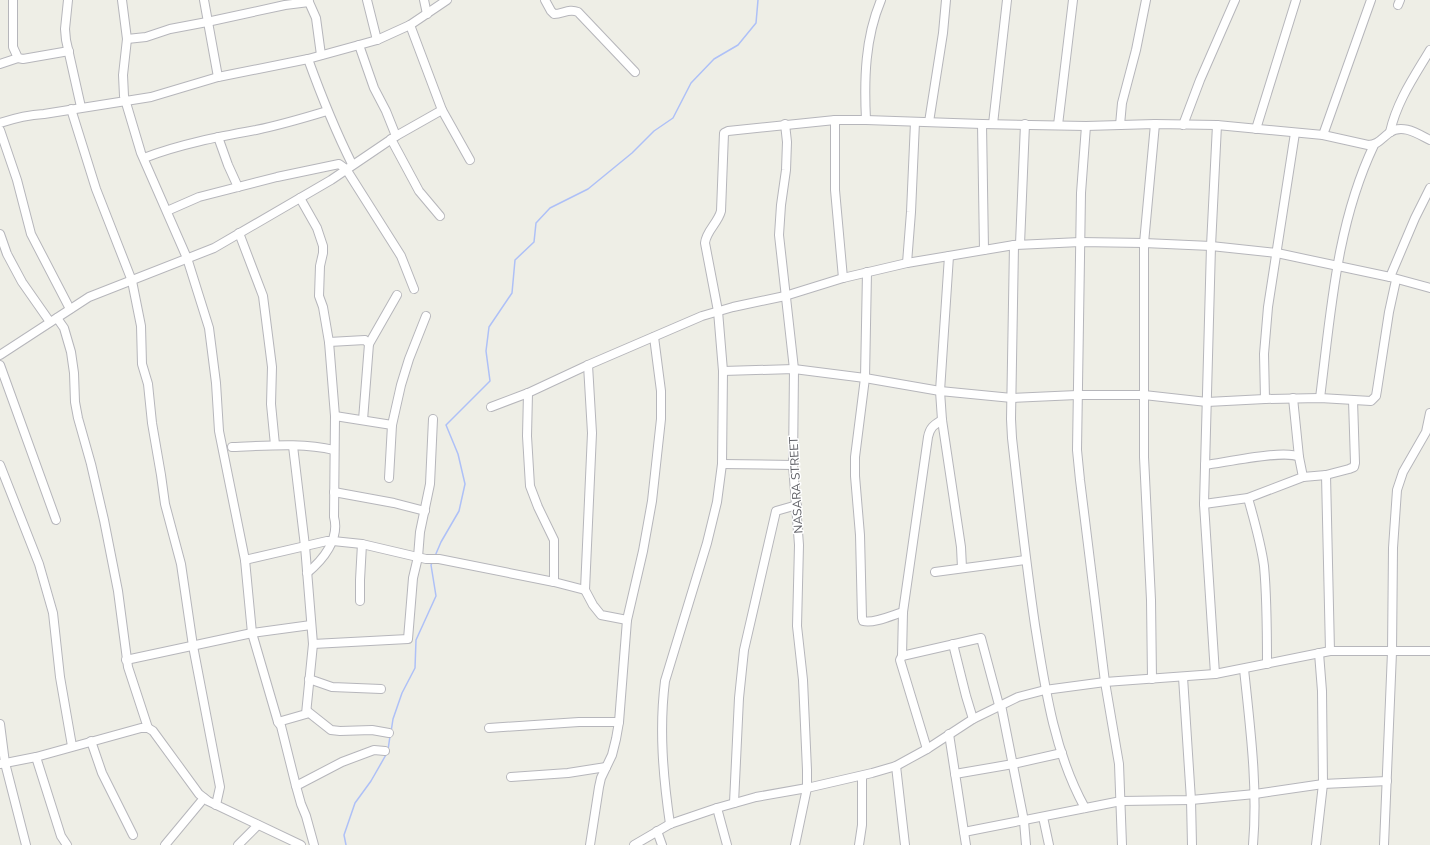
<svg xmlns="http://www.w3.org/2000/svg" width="1430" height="845" viewBox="0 0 1430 845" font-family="'Nunito Sans',sans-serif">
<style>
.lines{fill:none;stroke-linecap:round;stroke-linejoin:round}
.stream{stroke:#aec0f7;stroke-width:1.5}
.minor-casing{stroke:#b6b6bb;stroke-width:10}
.minor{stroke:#fff;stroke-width:8}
.labels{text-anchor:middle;stroke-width:3;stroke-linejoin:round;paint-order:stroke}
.street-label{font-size:12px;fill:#5e5f65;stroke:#fff}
</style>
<rect width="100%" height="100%" fill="#eeeee6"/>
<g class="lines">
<g class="stream">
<path d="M435 556 441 542 459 511 465 484 458 454 446 425 490 381 486 351 489 327 512 293 515 260 534 242 536 223 550 208 588 189 632 153 654 131 673 118 691 83 714 59 738 45 756 23 758 0"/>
<path d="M391 732 393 719 402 693 415 668 416 640 436 596 431 565 432 563"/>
<path d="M388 750 390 736"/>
<path d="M346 845 344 835 355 803 371 781 387 753"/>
</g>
<g class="minor-casing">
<g id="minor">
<path d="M13 0V47L18 58 23 59 69 51"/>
<path d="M68 0 65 29 66 40 81 107"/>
<path d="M122 0 127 39 123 75 124 96 141 153 187 258 209 328 216 383 219 431 245 560 252 633 278 722 281 726 296 786 301 804 306 816 314 845"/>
<path d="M204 0 218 77"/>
<path d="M308 0 316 18 321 55"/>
<path d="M367 0 377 40"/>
<path d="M424 0 427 14"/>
<path d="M545 0 551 11 554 14C563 14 569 8 578 12L635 72"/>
<path d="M1398 5 1400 0"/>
<path d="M410 25 442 110 470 160"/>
<path d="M127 39 146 37 170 29 207 22 285 5 309 2"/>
<path d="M359 45 374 88 386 111 396 136"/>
<path d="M308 59C321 95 335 130 352 164"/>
<path d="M0 64 18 58"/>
<path d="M71 109 96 189 132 281 141 326 142 364 148 384 152 423 161 475 165 504 181 564 193 646 220 787 216 805"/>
<path d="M835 120V190L843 278"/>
<path d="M866 120C864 79 865 38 881 0"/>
<path d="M929 122 943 33 946 0"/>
<path d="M0 123C15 118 28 115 44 114L151 97 218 77 308 59 359 45 377 40 410 25 447 0"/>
<path d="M785 124 787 142 786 170 781 205 779 235 794 369 793 465 799 545 797 626 803 680 807 770V788L795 845"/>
<path d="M982 124 984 250"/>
<path d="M993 124 1007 0"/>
<path d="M1058 125 1073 0"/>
<path d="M1120 125 1122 103 1136 50 1146 0"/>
<path d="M1183 125 1200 80 1235 0"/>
<path d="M1086 126 1081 193 1077 450 1080 480 1105 682 1119 764 1122 845"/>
<path d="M1256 129 1296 0"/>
<path d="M0 130 17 180 31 234 70 309"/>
<path d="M1390 132C1397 101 1414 77 1430 50"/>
<path d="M1323 135 1371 0"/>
<path d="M218 137 228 165 238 187"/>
<path d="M391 139 419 191 440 216"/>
<path d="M144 158C180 144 218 137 256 130 280 125 304 118 327 111"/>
<path d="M300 198 317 228 323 246V253L320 266 319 296 323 307 329 342 335 416 334 517C340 539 323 560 307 573"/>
<path d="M167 211 199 197 277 177 339 164 346 169 401 256 414 289"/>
<path d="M239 233 263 296 272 367 271 404 275 445"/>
<path d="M0 234 7 254 22 282 50 322"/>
<path d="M1020 244 1025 124"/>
<path d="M1014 245 1011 419 1012 438C1019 501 1026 563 1035 625 1045 688 1054 752 1085 808"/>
<path d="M949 256 940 391 942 420 961 547 962 568"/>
<path d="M907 263 911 212 915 122"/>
<path d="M867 272 865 378 855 457V476L860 535 862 618 863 621C873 624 893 615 903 612"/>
<path d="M1390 277 1415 218 1430 188"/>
<path d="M57 318 64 328 71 352 74 373 75 402 78 418 91 464 104 520 118 591 128 667 148 728"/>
<path d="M329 342 365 340 369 344 363 420"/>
<path d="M369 344 397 295"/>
<path d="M0 355 89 297 214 248 331 180 396 136 442 110"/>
<path d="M0 365 56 520"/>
<path d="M588 365 592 433 585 590 593 605 601 615 627 620"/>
<path d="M723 371 794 369 865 378 940 391 1012 398 1077 395H1144L1207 402 1265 399 1320 398 1371 401 1376 396 1377 390 1389 312 1396 280"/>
<path d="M528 393 527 436 530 486 538 507 554 540V582"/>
<path d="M1293 398 1299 457"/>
<path d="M1320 398C1331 312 1336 225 1374 145"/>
<path d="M1265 399 1264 354 1268 307 1295 133"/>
<path d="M491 407 528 393 588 365 702 316 733 307 785 296 843 278 907 263 1014 245 1080 242 1144 243 1211 246 1277 253 1390 277 1430 288"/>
<path d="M335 416 392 425"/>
<path d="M232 447C265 446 301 442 334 450"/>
<path d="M722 464 793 465"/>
<path d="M0 465 39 564 53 613 60 677 72 746"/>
<path d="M1205 465C1223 463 1285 449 1299 457L1303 477"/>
<path d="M1326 475 1330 651"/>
<path d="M389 478 392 425 401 385 409 359 426 316"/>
<path d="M334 492 394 503 425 511"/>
<path d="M1248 498C1254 520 1261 543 1264 566 1267 598 1267 631 1267 664"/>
<path d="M1204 504 1248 498 1303 477 1326 475 1349 469 1354 467 1355 463 1353 400"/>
<path d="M245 560 327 541H333L362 544 426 559H439L554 582 585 590"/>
<path d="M935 572 1025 560"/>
<path d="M360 601V580L362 544"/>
<path d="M313 644 408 639 413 578 418 557 420 532 430 484 433 419"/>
<path d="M953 644 966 696 973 719"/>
<path d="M902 656 903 612 928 437C930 427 934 425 942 420"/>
<path d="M126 660 252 633 311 625"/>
<path d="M1244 669C1250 727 1258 786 1253 845"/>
<path d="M1215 674 1204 504 1211 246 1217 125"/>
<path d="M1183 677 1191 800 1192 845"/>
<path d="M309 679 332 687 381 689"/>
<path d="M1152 679 1151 600 1144 457V243L1155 124"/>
<path d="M1001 705 1024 821 1026 845"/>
<path d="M307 711 331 730 340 731 372 730 389 733"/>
<path d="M278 722 306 714 313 644 305 546 293 446"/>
<path d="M0 724 5 763 26 845"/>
<path d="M489 728 579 722H619"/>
<path d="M949 734 966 845"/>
<path d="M91 741 102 773 133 835"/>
<path d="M927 749 900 660 902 656 981 638 999 705"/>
<path d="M36 757 61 836 67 845"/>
<path d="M0 764 36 757 141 728H148L153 731 199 794 208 801 301 845"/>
<path d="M896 766 905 845"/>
<path d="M955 774 1013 764 1062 753"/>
<path d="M511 777 568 773 606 767"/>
<path d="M296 786 342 762 374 750 385 751"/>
<path d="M734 803 739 698 744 650 776 511 797 505"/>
<path d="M717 808 727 845"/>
<path d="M1043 817 1049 845"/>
<path d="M670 824C663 776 659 729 665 681L707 543 717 502 722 464 723 371 718 311 705 243C706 231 718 223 721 211L724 133 728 131 835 120H866L982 124 1086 126 1155 124 1217 125 1323 135 1368 145C1378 145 1382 138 1389 133 1402 123 1418 134 1430 140"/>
<path d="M657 831 662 845"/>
<path d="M964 832 1121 801 1191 800 1255 794 1323 784 1387 781"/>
<path d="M165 845 204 798"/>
<path d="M238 845 258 825"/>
<path d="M590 845 599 787 601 778 612 755 616 739 619 722 627 620 643 551 652 501 661 419V391L654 337"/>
<path d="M634 845 670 824 717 808 756 797 807 788 872 773 896 766 927 749 973 719 1018 697 1045 690 1105 682 1215 674 1330 651H1430"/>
<path d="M859 845 862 825V776"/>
<path d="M1316 845 1323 784 1322 691 1319 653"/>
<path d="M1384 845 1392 652 1393 548 1397 490 1403 472 1426 432 1430 413"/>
</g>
</g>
<use href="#minor" class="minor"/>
</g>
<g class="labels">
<g class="street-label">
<text transform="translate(796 485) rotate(-93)" y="4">NASARA STREET</text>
</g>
</g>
</svg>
